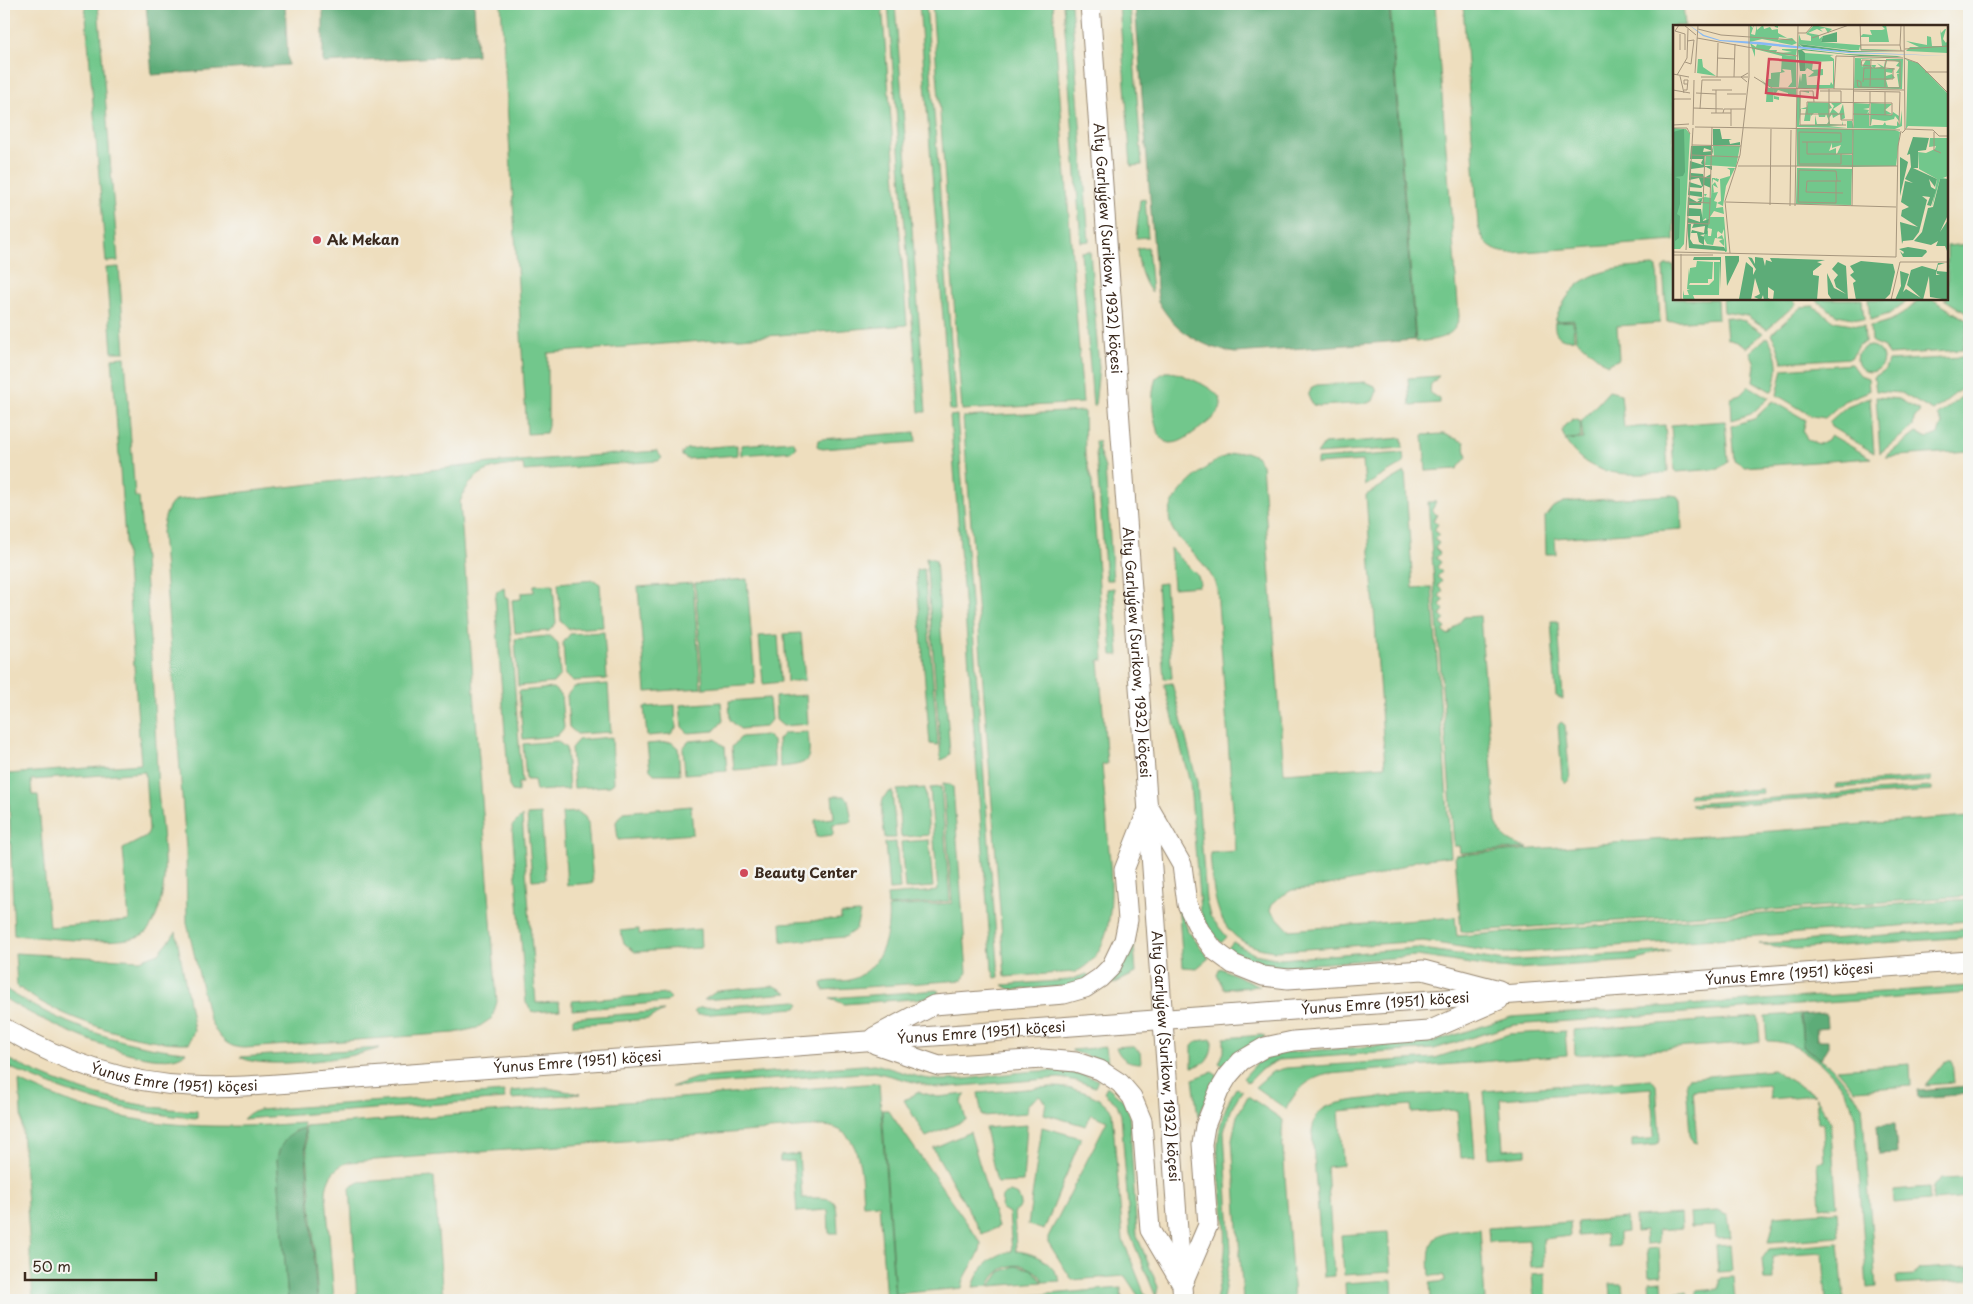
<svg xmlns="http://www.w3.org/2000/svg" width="1973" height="1304" viewBox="0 0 1973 1304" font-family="'Playpen Sans',sans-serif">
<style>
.green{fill:#72c78c;stroke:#567855;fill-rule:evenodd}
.forest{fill:#5dac78;stroke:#4c6b4b}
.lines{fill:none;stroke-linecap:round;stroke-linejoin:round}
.minor-casing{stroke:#94846e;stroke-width:21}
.minor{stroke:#fff;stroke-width:19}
.poi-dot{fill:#d1495b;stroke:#f6f6f2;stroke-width:2}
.labels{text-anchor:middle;stroke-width:5;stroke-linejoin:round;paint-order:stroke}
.poi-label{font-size:14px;font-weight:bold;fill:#3b2a1e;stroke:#f6f6f2;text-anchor:start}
.street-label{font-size:14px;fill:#3b2a1e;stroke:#f6f6f2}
.inset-road{fill:none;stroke:#a6967e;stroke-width:1}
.view{fill:#d1495b;fill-opacity:0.15;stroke:#d1495b;stroke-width:2.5}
.inset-edge{fill:none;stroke:#3b2a1e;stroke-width:2.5}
</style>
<rect width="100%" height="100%" fill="#f6f6f2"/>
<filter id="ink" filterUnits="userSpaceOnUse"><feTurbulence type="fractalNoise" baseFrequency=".02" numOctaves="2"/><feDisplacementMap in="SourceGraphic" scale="10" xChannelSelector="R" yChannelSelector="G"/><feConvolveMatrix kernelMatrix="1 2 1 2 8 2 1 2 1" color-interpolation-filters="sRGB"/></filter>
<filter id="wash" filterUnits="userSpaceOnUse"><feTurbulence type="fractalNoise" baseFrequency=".0096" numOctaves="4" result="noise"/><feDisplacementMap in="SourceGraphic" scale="20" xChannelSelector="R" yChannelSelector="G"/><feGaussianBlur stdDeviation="1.12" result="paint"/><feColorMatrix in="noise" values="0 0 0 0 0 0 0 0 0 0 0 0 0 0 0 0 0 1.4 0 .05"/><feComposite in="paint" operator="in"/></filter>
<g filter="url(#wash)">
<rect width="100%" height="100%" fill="#eedebe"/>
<g class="green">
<path d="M85 4H98L118 261 106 262Z"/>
<path d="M501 4H882L907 325 548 353V426L546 433 527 434Z"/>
<path d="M888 4H895L926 412H919Z"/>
<path d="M919 4H926L956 410H950Z"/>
<path d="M932 4H1053L1083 403 962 410Z"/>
<path d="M1063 4H1071L1089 241 1081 242Z"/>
<path d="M1119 4H1130L1142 165 1131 166Z"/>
<path d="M1390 4H1435L1459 317C1456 339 1433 340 1416 342Z"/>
<path d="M1463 4H1683L1685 26H1674V241L1510 253C1491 252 1483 243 1478 226Z"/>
<path d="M1145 199 1148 237 1136 238 1140 200Z"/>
<path d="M1969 244V315L1944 299H1947V246Z"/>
<path d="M1148 247 1152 293C1142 281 1138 263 1137 248Z"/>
<path d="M1090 251 1099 368 1095 406H1093L1081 252Z"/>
<path d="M1665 265H1674V299H1717L1718 319 1667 322 1663 268Z"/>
<path d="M1654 266 1657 268 1660 323 1617 326 1619 359 1607 365 1576 339 1574 320 1555 321C1575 269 1607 269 1654 266Z"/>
<path d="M119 267 125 352H112L106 268Z"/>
<path d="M1723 299H1793L1796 304 1767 329 1747 316 1724 312Z"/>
<path d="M1819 299H1862L1864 320 1837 315 1817 301Z"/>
<path d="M1868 299H1910L1889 314 1870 320Z"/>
<path d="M1932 299 1968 321 1963 350 1888 355 1884 347 1871 341 1870 326C1890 323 1905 315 1918 300L1924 301Z"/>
<path d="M1813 306 1834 321 1864 326 1865 342 1858 345 1851 358 1782 362 1777 344 1771 334 1801 307Z"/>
<path d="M1725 317 1745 321 1763 333 1746 348 1736 342 1727 339Z"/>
<path d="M1573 321 1574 339C1562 341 1553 336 1555 322Z"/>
<path d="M1767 337C1779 354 1780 373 1772 392L1753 381 1755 365 1750 352Z"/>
<circle cx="1870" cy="359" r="13"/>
<path d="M125 357 135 497H139C146 588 154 680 157 772 158 808 166 845 164 881 162 897 158 922 145 933 127 948 40 937 14 935L8 774 141 764 112 358ZM145 772 149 830 146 837 123 849 129 921 49 927 38 795H32L31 780Z"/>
<path d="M1963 357 1969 383 1933 411 1901 393 1876 391 1874 377 1885 370 1888 361Z"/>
<path d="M1852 364 1860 375 1868 378 1869 391 1844 401 1825 418 1812 416 1777 395 1783 369Z"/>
<path d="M1165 372C1177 371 1187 377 1198 382 1231 398 1226 410 1199 429 1191 434 1182 443 1171 443 1167 443 1164 441 1161 438 1152 424 1150 394 1156 378Z"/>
<path d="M1439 376C1434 382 1428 384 1431 394L1440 399V403L1410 405 1408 378Z"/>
<path d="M1366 382 1375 386 1377 391 1373 401 1368 403 1319 406 1313 405 1308 396 1312 387 1317 385Z"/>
<path d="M1749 386 1769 398 1751 414 1732 420 1731 398 1740 395Z"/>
<path d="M1609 391 1621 394 1624 428 1665 425 1668 470 1666 473C1626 475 1589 479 1565 440L1583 439 1581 422Z"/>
<path d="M1969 391V451L1885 457 1916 433 1928 438 1938 434 1942 423 1938 415Z"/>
<path d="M1870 397V398L1874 453 1831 427 1829 422 1847 406Z"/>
<path d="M1876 397 1899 399 1920 411 1914 419 1913 427 1880 453Z"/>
<path d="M1773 401 1806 420 1803 431 1807 440 1819 444 1828 439 1831 435 1871 458 1744 467 1734 461 1731 426 1754 419Z"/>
<path d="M1084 411 1085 455 1092 482 1104 660H1099L1107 764 1102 765C1104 789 1106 813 1108 838 1111 877 1121 953 1075 972L1005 977 963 417Z"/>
<path d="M957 415 999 977 995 978 992 969 950 416Z"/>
<path d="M1573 419 1580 421 1581 438 1565 439 1562 431 1564 426Z"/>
<path d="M1725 421 1728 461 1719 469 1676 472 1674 470 1671 425Z"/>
<path d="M915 432 916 442 822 449 817 446 818 440 821 439Z"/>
<path d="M1444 434 1464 442 1467 457 1457 469 1426 471 1423 435Z"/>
<path d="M1402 438 1403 448 1317 454 1324 444Z"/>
<path d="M791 441 794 442 796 447 792 451 741 455V445Z"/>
<path d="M1095 441H1098L1099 451 1105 468 1113 580H1106Z"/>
<path d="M737 445V455L687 459 682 456V453L686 449Z"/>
<path d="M657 451 662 458 658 461 524 471 523 464C492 467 472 469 460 502L497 1002 492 1018 477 1028 454 1033 245 1048C225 1048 217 1035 209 1018L187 923 186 849 162 532C164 520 166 507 176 500L490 463Z"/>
<path d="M1246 452 1256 456 1262 464 1284 773 1385 766 1366 495 1405 472 1413 588 1432 587 1451 856 1418 860 1377 876 1307 889 1292 890 1280 897 1272 904 1270 910 1289 930 1455 917 1457 936 1969 899V921L1516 953H1499L1423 941 1276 951C1215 945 1214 901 1210 853L1236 851 1217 589C1203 541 1131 533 1196 476 1210 464 1226 452 1246 452Z"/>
<path d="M1403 453 1404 463 1365 486 1363 461 1317 464V459Z"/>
<path d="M1671 495 1677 496 1680 501 1682 529 1555 538 1556 554H1546L1545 517 1553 507 1564 502Z"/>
<path d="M1428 502H1436L1432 510 1437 515 1433 520 1438 524 1434 530 1439 534 1434 539 1439 543 1435 548 1440 553 1436 558 1441 562 1437 567 1442 572 1437 577 1442 581 1438 586 1443 591 1439 596 1444 600 1440 605 1444 610 1440 615 1445 619 1441 624 1446 628 1443 632 1449 635 1464 617 1480 616 1496 822C1501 838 1512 844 1528 848L1460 853 1459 846H1454Z"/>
<path d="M1170 548 1198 576 1200 583 1199 586 1173 588Z"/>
<path d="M926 557 936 560 950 754 946 758 941 760Z"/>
<path d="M924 569 938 745 930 744 916 570Z"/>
<path d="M747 579 755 684 703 688 695 583Z"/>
<path d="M594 580 600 584 603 627 569 629 561 622 558 583Z"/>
<path d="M693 583 701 688 646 692 638 587Z"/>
<path d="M1165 583 1172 678 1164 679 1157 584Z"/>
<path d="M553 584 556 623 549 631 515 633 512 600 521 599V593L534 592V585Z"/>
<path d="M504 587 505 598H508L522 783H518V792L512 791 509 786 495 599 497 591Z"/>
<path d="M1114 588 1119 655H1112L1107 589Z"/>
<path d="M1551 621H1558L1563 699 1556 696Z"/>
<path d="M604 632 607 679 573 681 565 675 563 643 570 634Z"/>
<path d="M801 633 805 680 787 682 784 634Z"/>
<path d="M778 635 781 682 763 684 759 636Z"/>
<path d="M550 636 558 643 560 675 553 683 518 686 515 639Z"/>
<path d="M1172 683 1197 782 1206 900 1210 916 1227 937 1221 943 1208 927 1200 910 1190 783 1164 684Z"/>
<path d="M608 684 611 732 577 734 569 727 567 695 574 687Z"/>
<path d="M553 688 561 695 564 728 557 736 523 739 519 691Z"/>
<path d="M806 695 808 724 783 726 776 720 775 697Z"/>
<path d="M769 698 771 720 765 727 740 729 730 720 729 701Z"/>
<path d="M721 702 723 721 714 731 688 733 682 727 680 705Z"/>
<path d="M675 705 676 728 671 734 647 736 644 707Z"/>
<path d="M1561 722 1565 725 1570 779 1566 783 1562 779 1558 725Z"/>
<path d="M808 732C811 762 811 764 780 767L778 740 784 733Z"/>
<path d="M766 735 773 741 775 767 734 770 732 747 741 737Z"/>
<path d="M612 737 614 783 610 786 574 788 571 748 578 740Z"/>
<path d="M715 739 725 747 727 771 685 774 683 748 689 741Z"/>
<path d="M557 741 566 748 569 789 536 791 534 780H526L523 744Z"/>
<path d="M671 742 678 748 680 774H654L650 770 647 744Z"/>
<path d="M1931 777V781L1836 788V784Z"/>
<path d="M943 783 949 784 953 787 967 972 963 980 823 990 822 983C832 979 843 983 853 979 882 968 890 935 888 907L952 903Z"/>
<path d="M941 787 950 901 888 906 887 895 938 891 930 788Z"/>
<path d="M1932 787V791L1694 807 1690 804Z"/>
<path d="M925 788 929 835 901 837 897 790Z"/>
<path d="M1762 789V793L1689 798V794Z"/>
<path d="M892 791 896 838H885C884 825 875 795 892 791Z"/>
<path d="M832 796H844L848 799 852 822 833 824V835L816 837 815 820 834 818Z"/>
<path d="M691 806 693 834 618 840 616 822 623 812Z"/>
<path d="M578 812 585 817 588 824 593 883 567 885 562 813Z"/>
<path d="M541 814 546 879 532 880 527 815Z"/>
<path d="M522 816 536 1003 559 1002 560 1010 533 1012 526 1003 512 826Z"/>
<path d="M1969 816V896L1461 932 1455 855Z"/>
<path d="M929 840 933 887 905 889 901 842Z"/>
<path d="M896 842 900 889 889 890 885 843Z"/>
<path d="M1178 901 1188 931 1209 958 1197 968 1183 967Z"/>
<path d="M860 913 856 929 845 937 782 942 781 923 841 919V914Z"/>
<path d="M639 929V934L700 929 701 948 635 952 624 943 620 931Z"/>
<path d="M1969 929V937L1795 949 1759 944Z"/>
<path d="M176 932 194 1030 189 1043C140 1045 55 1017 17 986L15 953 140 960 159 953Z"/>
<path d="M1233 942 1254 954 1281 959 1416 948 1505 961 1671 951 1634 961 1517 969 1497 968 1417 956 1275 967C1258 965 1241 960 1228 948Z"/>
<path d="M1134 945 1136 973 1113 984 1110 982Z"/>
<path d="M1220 968 1260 986 1224 989 1217 975Z"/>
<path d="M1087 974 1091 979 1080 985 1011 990 1003 985 1069 980Z"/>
<path d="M775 986 788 993 704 1000 717 991Z"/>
<path d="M1969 986V993L1513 1025 1434 1049 1279 1060 1262 1069 1248 1083 1243 1078 1257 1063 1278 1053 1433 1042 1511 1017Z"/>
<path d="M4 988C59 1024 120 1046 186 1052 159 1079 32 1017 4 998Z"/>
<path d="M938 990 939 997 844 1004 830 998Z"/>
<path d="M667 994 671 998 667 1002 572 1010V1001Z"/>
<path d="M796 1001 800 1004 797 1008 698 1015 694 1012 698 1008Z"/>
<path d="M664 1011 648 1019 573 1025V1018Z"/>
<path d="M1800 1014 1803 1047 1831 1067 1862 1104 1876 1287 1867 1288 1855 1116C1847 1081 1804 1039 1767 1041L1765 1016Z"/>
<path d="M1758 1017 1760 1042 1575 1055 1574 1030Z"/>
<path d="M1565 1031 1567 1055 1329 1074C1308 1078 1296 1090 1286 1109L1255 1087 1272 1072 1286 1068 1435 1058 1509 1034Z"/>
<path d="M1262 1035 1265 1037 1244 1048 1225 1067 1219 1063 1224 1052V1038Z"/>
<path d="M1212 1039C1213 1053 1208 1065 1192 1067V1046L1197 1041Z"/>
<path d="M1128 1046 1134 1047 1140 1052 1141 1063C1128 1063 1120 1059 1116 1047Z"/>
<path d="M1106 1047 1108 1063 1072 1051V1050Z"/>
<path d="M380 1048C354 1058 263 1071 240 1057Z"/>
<path d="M4 1057C65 1089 129 1108 197 1111V1118C129 1114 75 1097 13 1069L4 1064Z"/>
<path d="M1945 1061H1952L1954 1083 1925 1085Z"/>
<path d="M875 1064C895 1069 918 1079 939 1080 992 1081 1047 1059 1098 1080L1095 1087 1078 1081 1059 1078 937 1088 875 1072 671 1087 696 1078Z"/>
<path d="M1910 1064 1911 1086 1854 1090 1836 1069Z"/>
<path d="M1773 1070 1815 1095 1770 1099 1768 1085 1693 1090 1697 1143 1693 1142 1690 1134 1686 1082 1688 1078Z"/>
<path d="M1212 1072 1218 1076 1198 1117 1193 1079Z"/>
<path d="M1651 1079 1656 1085 1660 1140 1657 1145 1632 1147V1140L1650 1139 1654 1135 1651 1088 1500 1099 1503 1150 1526 1148V1155L1489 1158 1484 1091Z"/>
<path d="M19 1081C46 1093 73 1105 101 1112 168 1129 235 1128 303 1123L304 1128 294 1131 277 1159 288 1300H33Z"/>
<path d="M879 1083 895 1300H886L879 1204 863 1205C861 1175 863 1126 822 1126L349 1162C334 1167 326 1179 326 1194L334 1300H318L305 1126Z"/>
<path d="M1107 1086 1123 1100 1129 1113 1137 1236 1158 1287 1156 1297 1130 1234 1121 1115 1117 1104 1104 1093Z"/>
<path d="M1051 1087C1072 1087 1100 1093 1112 1112L1123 1240 1147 1300H1141L1125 1276 1072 1280 1048 1242V1237L1107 1121 1091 1114 1086 1126 1044 1114 1046 1102 1039 1096 1028 1104 1027 1113 982 1116 978 1093Z"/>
<path d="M548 1088 581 1094 512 1099 511 1091Z"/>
<path d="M1236 1088 1242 1091 1233 1105 1224 1131 1231 1251 1223 1300H1216C1219 1284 1224 1268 1225 1251 1229 1191 1200 1146 1236 1088Z"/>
<path d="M504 1092 505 1099 243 1119 250 1113 259 1110Z"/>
<path d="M919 1092 938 1097 966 1094 961 1102 966 1120 926 1137 904 1100Z"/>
<path d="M1470 1092 1475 1157 1461 1158 1457 1110 1412 1113 1411 1105 1339 1111 1343 1165 1327 1167 1334 1276 1323 1277 1312 1131C1314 1121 1316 1113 1325 1108 1344 1096 1442 1094 1470 1092Z"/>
<path d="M1248 1096 1283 1120 1282 1134 1294 1300H1243L1232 1139 1237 1116Z"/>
<path d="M1816 1097 1830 1121 1837 1206 1820 1208 1817 1162 1825 1161 1823 1123H1818Z"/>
<path d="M882 1110H888L981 1243C982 1257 964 1271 962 1288L895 1294Z"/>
<path d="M1027 1125 1023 1182 997 1183 985 1128Z"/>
<path d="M1042 1127 1081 1138 1044 1230 1028 1225Z"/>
<path d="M970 1132 998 1227 982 1234 933 1148Z"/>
<path d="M799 1154 802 1198C839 1198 836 1195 838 1233H829L828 1210 797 1212 793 1161 780 1162V1156Z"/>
<path d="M434 1177 443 1300H357L350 1187 359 1182Z"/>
<path d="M1963 1178 1969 1182V1197L1933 1200 1932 1187 1941 1179Z"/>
<path d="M1929 1187 1930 1200 1894 1203 1893 1190Z"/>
<path d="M1010 1192 1018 1195 1021 1203 1019 1209 1014 1213 1016 1251C1036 1253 1052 1262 1060 1281L1044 1282C1031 1258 998 1260 989 1286L973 1287C979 1267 992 1255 1012 1251L1009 1213 1001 1208 1002 1196Z"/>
<path d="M1718 1211 1728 1216 1731 1237 1716 1238 1715 1226 1691 1227 1690 1213Z"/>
<path d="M1837 1211 1839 1237 1769 1242 1775 1216Z"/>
<path d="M1681 1214 1682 1228 1658 1230 1659 1243 1646 1244 1645 1231 1636 1232 1635 1217Z"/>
<path d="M1626 1218 1627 1232 1619 1233V1246L1607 1247 1606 1234 1578 1236 1577 1222Z"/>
<path d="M1570 1222 1571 1236 1543 1239 1544 1266 1531 1267 1529 1240 1489 1242 1488 1228Z"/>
<path d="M1480 1229 1485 1300H1431L1430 1283 1445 1281 1444 1275 1430 1276C1426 1228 1439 1232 1480 1229Z"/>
<path d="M1388 1232 1391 1272 1344 1275 1341 1235Z"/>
<path d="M1839 1243 1844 1300H1826L1823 1253 1772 1256 1773 1280H1764L1762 1259 1769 1249Z"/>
<path d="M1731 1244 1733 1271 1718 1272 1716 1245Z"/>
<path d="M1659 1248 1661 1275 1649 1276 1647 1249Z"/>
<path d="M1015 1266 1031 1269 1043 1282 990 1286 1000 1272Z"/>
<path d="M1969 1266V1280L1897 1285 1896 1276 1915 1275V1272L1919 1269Z"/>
<path d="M1545 1273 1547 1300H1534L1532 1274Z"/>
<path d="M1733 1277 1735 1300H1696V1291L1719 1289V1278Z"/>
<path d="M1392 1280 1393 1300H1346L1345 1283Z"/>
<path d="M1662 1281 1663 1293 1687 1292V1300H1641L1640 1295 1650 1294 1649 1282Z"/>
<path d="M1610 1284H1622L1623 1296H1632V1300H1583L1611 1297Z"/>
<path d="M1121 1288 1122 1300H1025L1024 1296Z"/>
</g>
<g class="forest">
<path d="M146 4H285L288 65 152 75Z"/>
<path d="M323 4H474L477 55 323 63Z"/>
<path d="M1135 4H1389L1415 340 1235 353C1203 348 1173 330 1158 301Z"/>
<path d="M1826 1013 1827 1028 1816 1029 1817 1040H1828V1048L1821 1059 1803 1047 1801 1015Z"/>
<path d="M1969 1086V1094L1918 1098 1917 1090Z"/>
<path d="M1895 1124 1897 1153 1879 1154 1877 1125Z"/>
<path d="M304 1128 317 1300H288L277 1159C280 1143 288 1133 304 1128Z"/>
</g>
</g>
<g filter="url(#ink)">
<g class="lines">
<g class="minor-casing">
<g id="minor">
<path id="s1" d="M1090 4 1183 1300"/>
<path d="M1151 811 1182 865 1187 904 1200 931 1214 950 1233 964 1263 976 1288 979 1423 970 1499 990"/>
<path id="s2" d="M4 1028C61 1061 124 1083 190 1086 240 1089 292 1082 342 1079L1969 961"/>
<path d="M874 1037 934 1005 1064 994 1085 988 1100 978 1111 967 1124 940 1128 920 1124 870 1146 814"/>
<path d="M875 1044 939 1066 1042 1059 1076 1062 1100 1070 1120 1083 1132 1097 1142 1121 1150 1230 1180 1281"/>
<path d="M1184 1281 1208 1225 1202 1144 1205 1126 1219 1091 1228 1076 1241 1061 1265 1047 1293 1041 1428 1031 1499 1000"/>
</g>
</g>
<use href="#minor" class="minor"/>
</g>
</g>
<g class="poi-dot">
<circle cx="317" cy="240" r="5"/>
<circle cx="744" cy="873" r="5"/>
</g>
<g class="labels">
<g class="poi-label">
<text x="327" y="245">Ak Mekan</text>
<text x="754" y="878">Beauty Center</text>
</g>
<g class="street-label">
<text dy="5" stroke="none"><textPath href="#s1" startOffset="245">Alty Garlyýew (Surikow, 1932) köçesi</textPath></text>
<text dy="5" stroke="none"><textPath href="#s1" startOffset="650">Alty Garlyýew (Surikow, 1932) köçesi</textPath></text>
<text dy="5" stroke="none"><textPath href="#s2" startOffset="1800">Ýunus Emre (1951) köçesi</textPath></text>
<text dy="5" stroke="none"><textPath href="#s2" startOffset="1395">Ýunus Emre (1951) köçesi</textPath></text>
<text dy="5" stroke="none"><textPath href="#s2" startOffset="990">Ýunus Emre (1951) köçesi</textPath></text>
<text dy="5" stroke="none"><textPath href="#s1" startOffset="1055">Alty Garlyýew (Surikow, 1932) köçesi</textPath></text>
<text dy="5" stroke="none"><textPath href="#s2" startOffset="585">Ýunus Emre (1951) köçesi</textPath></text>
<text dy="5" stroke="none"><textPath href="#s2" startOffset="180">Ýunus Emre (1951) köçesi</textPath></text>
</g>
</g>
<g transform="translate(1673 25)">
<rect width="275" height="275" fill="#eedebe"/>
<path d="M77 0 80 3V1L81 0 78 9 82 10 84 0V5L90 0 91 4 97 2 99 5 105 4V3L102 2 101 0H105V8L114 13 106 12 105 15 119 13 124 18 119 20 89 14 77 17ZM141 0 159 4 155 8 152 3 147 4 150 7 144 4 135 8 146 10V14L150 11 148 17 186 20H188V24H229L188 25 187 21 186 25H177L126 19 129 22H125L126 9 128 15 138 16V11L133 9ZM213 0 216 17H196V12H187L190 9 199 10 197 5H209L212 4 209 1ZM267 4 268 8 272 4H268H273L270 14 273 18 275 15V28L233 26 237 22H246L233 16 254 20V11L258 12 259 21H269ZM77 18 83 22 84 19 99 21 96 25H104L103 28 119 27 109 25V24H124L123 30 111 31H123V62H115L119 57 118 45 109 44 112 47 107 48 106 62H98L93 60 87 53 80 51 87 53 94 60V54H98V33V48L108 47 109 31 82 24V32ZM132 28 161 30 157 31 161 34V63H125L127 49 128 57 129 49H133L134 60H157L158 57 160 60V36L140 37 139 45 150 44V50L135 52 141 47 134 43 132 46ZM182 33 212 34H188L189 42 193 35H197V40L201 44 198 40H203L202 43 208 42 204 38 211 42 212 36V44L221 43 219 48 213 47V51L219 49 222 53 213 55 215 62H226L224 49 227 48H223L227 42 223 41 226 37 222 36 214 35 213 40V34H230L229 64 181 63ZM25 34H29L30 42 43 51 24 48ZM232 34 245 38 275 69V102L235 101 233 104 235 36ZM86 55 96 63 123 64V70H115V65V68L105 65 101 71 106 72V75L102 74H101V64L100 77H93L94 62ZM128 66 127 84 134 82 135 77 156 78 159 83 156 84V90L161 81 158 78H169L160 84 166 89 170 79 172 93 168 95 167 89 160 93 159 89 156 93 157 99 169 100 170 96V100L156 101 174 103V96H179L181 103V78L197 79 196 83 190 84 196 85 194 89 196 87V101H201L197 100 198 78 219 79 212 85 219 89 211 90H219L220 87 226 91V96L222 91 221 94 212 96 199 94 198 100H210L212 97 213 100 224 101V96L227 100 229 85V101L222 104 124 102V72H127L128 66H136V68ZM128 84H133L131 96H137L138 88V91L141 88H145L146 92H152L153 89 156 96 154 99H144L142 90V100H148H126ZM0 103 13 104 17 109 11 219 7 224H0ZM124 103 227 105H222L227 107 223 141 180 142 179 105V129H164L168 120 159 123V118L156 126 163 123V129L179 130V142L124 141ZM257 113H275V151L270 153 275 154H267L259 182 264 154 246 144 245 127 253 128 262 124 263 121 256 122ZM40 121H67L63 142 32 140 33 131H41ZM54 143H62L53 161 50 181 44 178 48 176 47 154 57 151V145ZM124 143 179 144 178 180 123 179ZM39 153H42V154L43 153 45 154H46L45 157 40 154 39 160 42 157 45 163 40 160 41 168H39L45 167 41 176 44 177 43 183 50 182 51 189 41 186 37 192H51L54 226 53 227H52L51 204 49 209 45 206 44 208V213L49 210 51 215V221L46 216 50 214 42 213 40 220 34 219 30 212 35 205V211H38L39 204 35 203 33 193 29 196 30 173 28 176 24 174 32 172 31 169H34L32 172 38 173ZM24 236 40 237 39 254H35V258H17L16 260H36L41 255V237H47L46 270H20L22 275H11L10 273V265L11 270H16L14 265H17L14 264 16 243 17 250V243L23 242Z" fill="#72c78c" fill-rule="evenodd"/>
<path d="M164 7V17H148L150 11ZM126 19 178 26 230 27H176L130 22ZM130 24 173 29 224 31 229 32 187 31 129 25 132 28V46H127L125 25ZM11 104 12 147 10 151 2 152 7 154V179L4 189 7 191 6 213 2 216 0 107ZM40 104H47L49 114H59L56 115 57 119 67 117V120H40ZM240 112 256 113 253 125 245 126V143H240L264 154 262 162 256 154 258 162 263 165 258 181 254 180 257 172 249 171 254 175 246 207 240 215 230 216 229 219 227 197 245 202 228 191 229 185 236 182 228 177 232 156 240 158 232 154 238 142 237 129 234 130ZM18 121H39L40 126 31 123 30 127 40 126 39 130H32L31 135V141H39V145L33 142 18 144V148L30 149 31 153 38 149V163L31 160 28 163 16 162V166L29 167V172L15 170 16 157 29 161 26 153 16 155 17 136 30 140 28 138 30 134H17ZM227 132 235 137 227 171ZM267 154H275V190L267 207 275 195 274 226 272 221H263L265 216 258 220 241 216 249 207 255 183 260 182ZM15 172 24 177 29 174 28 180H16L15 183 28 184 30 196 36 194 34 209 27 210 31 212V220L26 217 24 208H18L19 205 31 208 32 201 19 203 21 198H14L15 193 27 197V191H14ZM14 199H18L17 214 20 219 51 222 53 226 16 223ZM235 222 253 225 254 227 249 232H230L227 226 230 229 231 227 226 224ZM52 231H66V236L54 261ZM21 232H48V264L47 235H20ZM75 232 79 233 82 239V232L90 233 92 241 93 235 99 237 97 233 152 235 144 237 149 239 140 246V250L146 251 144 275H100L101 266 95 262V273L99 275H91L90 270 88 275 81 272 87 269 82 253 78 275 66 274 73 237 80 243V250L83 244 88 252ZM188 236 220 239 222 247 217 269 211 275H183L180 258 183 256 177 250 181 247 177 241ZM165 237 173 241 175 275H159L155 269 154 248 161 263 173 269 163 262 161 255 165 250 159 244ZM265 238H272L265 240 263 250H267L264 249V246L275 247V275L257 272 256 251 250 275H222L228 261 227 246 236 249 230 267 233 264 248 273 234 260 238 245 249 241 263 245Z" fill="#5dac78"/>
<path d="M16 0 31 10 47 15 87 17 176 27 275 31 176 28 47 16 30 11Z" fill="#87b9f4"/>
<path class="inset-road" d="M6 0 2 6 12 9M11 0 23 10M187 0 188 25 231 26M25 4 48 10 120 15M125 8H133L140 0M24 13 124 31M139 13 176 0M187 20H227L228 26M227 20 228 0M232 24 275 21M7 25V9M12 25V9M44 33 62 34M231 33 245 38 275 68M213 35 212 43 222 44M12 37 18 39 21 15 14 16M252 47H275M22 48 25 0M0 49 16 52M4 50 14 33 15 4M7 51 11 68M28 52H75M44 52 45 18M61 52 62 19M81 52 99 63 231 65M190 54H220V44M74 57 68 52 75 48M190 57 191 43H212V62M197 61 198 34M188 62V57L184 55 185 62 226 63 227 62V36L189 35 188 40 198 41M161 64 163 31 230 33M0 65 17 68M11 65H14L15 55H11V59H14M39 65H59M147 66H168V77M181 66 227 67 226 100M23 68 43 69M54 69H73M0 77 1 74H18M141 77 140 66H127V100H173M20 83 50 84M27 84 29 55H48M38 88H58M43 88V65M50 88 51 84H72M127 89H171M134 89V77L219 78V90L180 89M168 89V95H180M212 90V67M0 100 16 99M20 100 21 55M156 100V64M58 101V84M197 101V66M22 102 227 105M0 103H14L17 109M180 103 181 32M232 104 260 105 266 111H275M261 107V125L268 128M229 108 232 105 231 0M129 117H168V108L126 107V139H168V129M134 117V129H180M19 120 68 121M19 130 66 132M65 141H225M17 151 38 153M163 156H134L133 167 170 168M163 168V178L125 177 126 145 163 146 164 156M163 168V156H168M16 177 37 178 39 102M30 177 32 130M53 177 223 182M97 180 98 104M117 181 118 105M122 181 125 0M179 181 180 105M15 198 36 199 37 178M13 225 20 103M0 227 223 232 225 121 228 106M57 228 52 176 67 130 76 52V0M0 230H40M8 275V229M218 275 227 237H275"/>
<path class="view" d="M96 34 147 38 144 73 93 68Z"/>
<rect width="275" height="275" class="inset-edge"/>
</g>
<rect width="1973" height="1304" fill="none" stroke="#f6f6f2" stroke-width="20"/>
<path d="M25 1272v8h131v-8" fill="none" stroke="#3b2a1e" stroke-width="2.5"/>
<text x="32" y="1272" font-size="15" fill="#3b2a1e" stroke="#f6f6f2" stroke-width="4" paint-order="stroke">50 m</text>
</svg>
